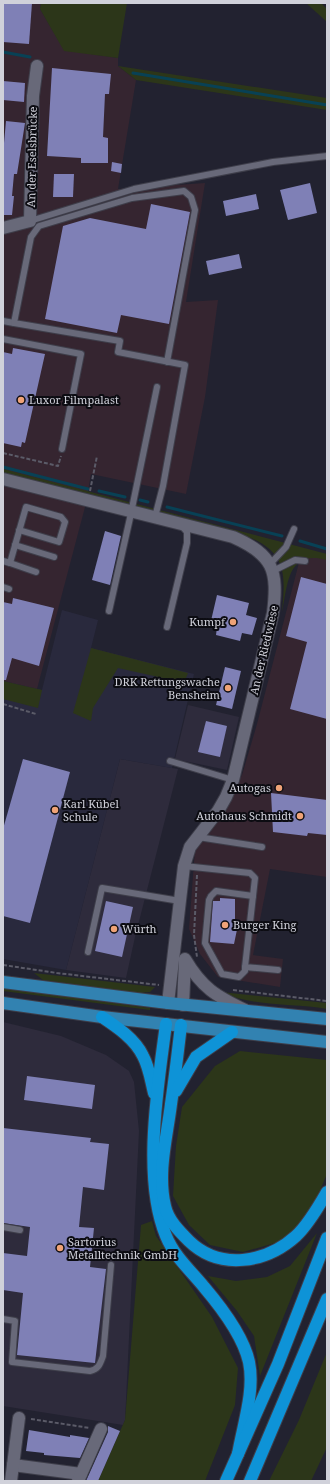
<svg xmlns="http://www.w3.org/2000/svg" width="330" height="1484" viewBox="0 0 330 1484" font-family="'Noto Serif',serif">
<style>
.commercial{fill:#352530}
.industrial{fill:#2e2b3c}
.built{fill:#29293d}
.green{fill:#2c3619}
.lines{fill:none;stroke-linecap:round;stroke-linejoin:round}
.stream{stroke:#084155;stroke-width:3}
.building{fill:#7f80b6}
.lane-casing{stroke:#3e3e4a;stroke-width:8}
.street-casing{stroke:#3e3e4a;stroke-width:14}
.primary-casing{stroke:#3e3e4a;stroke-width:14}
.highway-casing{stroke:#3e3e4a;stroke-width:14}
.path{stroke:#5b5b68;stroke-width:2;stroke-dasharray:4 2;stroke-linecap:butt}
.lane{stroke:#686979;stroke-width:6}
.street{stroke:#686979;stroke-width:12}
.primary{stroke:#3282b1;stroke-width:12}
.highway{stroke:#0e93d7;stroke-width:12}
.poi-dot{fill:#efa377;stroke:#0c0c12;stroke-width:1.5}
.labels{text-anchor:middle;stroke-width:4;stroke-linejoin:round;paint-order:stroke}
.street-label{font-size:11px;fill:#d0d1da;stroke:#0c0c12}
.poi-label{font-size:11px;fill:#d0d1da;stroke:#0c0c12;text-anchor:start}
</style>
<rect width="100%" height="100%" fill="#222230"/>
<g class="commercial">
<path d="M3 3H41L40 9 64 50 118 58V66L136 80 118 189 205 183 186 302 218 300 205 397 186 494 91 474 85 507 37 689 3 681Z"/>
<path d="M302 551 327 557V877L270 869 253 955 283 959 280 987 218 977 200 954 189 929 195 849 218 818 242 775 257 724Z"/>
</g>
<g class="industrial">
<path d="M188 705 239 717 227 770 175 759Z"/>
<path d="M120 759 178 769 135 937 126 978 66 970Z"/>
<path d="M3 1022 61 1036 106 1055 129 1071 134 1082 139 1131 125 1420 123 1425 3 1406Z"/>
</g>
<path class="built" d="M62 610 98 620 91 648 194 674 172 768 120 759 66 970 3 959V681L42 690Z"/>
<g class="green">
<path d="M41 3H127L118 58 64 51 40 9Z"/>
<path d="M306 3H321L327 9V22Z"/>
<path d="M118 66 327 98V110L136 80Z"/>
<path d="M3 469 327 554V560C287 549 288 584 282 612 285 578 288 554 251 538L3 474Z"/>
<path d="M91 648 188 673 182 688 172 680 118 668 93 708 91 721 73 713Z"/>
<path d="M3 681 42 690 38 708 3 699Z"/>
<path d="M34 973 155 987 150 992 140 993 43 980Z"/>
<path d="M3 988 150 1008V1010L3 991Z"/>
<path d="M221 992 327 1003V1009C292 1003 253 1007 221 992Z"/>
<path d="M240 1051 327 1060V1174L314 1204 293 1232 275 1243 243 1252 210 1245 189 1225 173 1196 176 1146 182 1107 215 1066Z"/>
<path d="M152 1221 156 1236 212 1317 238 1368 235 1405 205 1481H98L125 1420 141 1225Z"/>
<path d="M317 1233 260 1376 254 1336 237 1311 208 1276 236 1281 267 1277 290 1266Z"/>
<path d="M327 1352V1447L311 1481H269L299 1420Z"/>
</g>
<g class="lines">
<g class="stream">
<path d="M3 52 30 57"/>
<path d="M133 73 327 105"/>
<path d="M3 467 88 489"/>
<path d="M99 491 125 497"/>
<path d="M140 500 148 502"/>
<path d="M167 507 282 536"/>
<path d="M300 541 327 549"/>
</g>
</g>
<g class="building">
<path d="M3 3H32L29 44 3 42Z"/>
<path d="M52 68 111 74 109 94H105L103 137 108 138V163H81V158L47 156Z"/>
<path d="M3 81 25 83 24 102 3 100Z"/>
<path d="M6 121 25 123 17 174H14L12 196H14L12 215H3V154Z"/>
<path d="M112 162 122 164 121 173 111 171Z"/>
<path d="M54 174H74L73 197H53Z"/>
<path d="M310 183 317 213 288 220 280 190Z"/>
<path d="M256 194 259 209 226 216 223 201Z"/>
<path d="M151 204 190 212 169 324 121 315 117 333 45 319 63 226 90 218 146 229Z"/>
<path d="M239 254 242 268 209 275 206 261Z"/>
<path d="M13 348 45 354 25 443 22 442 21 447 3 443V352L12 354Z"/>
<path d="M105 531 121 536 110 585 92 580Z"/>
<path d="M301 577 327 584V719L290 709 307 642 286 636Z"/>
<path d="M217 595 249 603 246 615 257 618 252 635 242 633 240 641 216 635 217 627 210 625Z"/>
<path d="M13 598 54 608 39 666 12 658 6 680H3V602L12 604Z"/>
<path d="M225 667 241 671 232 709 216 705Z"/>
<path d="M206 721 227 726 220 757 198 752Z"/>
<path d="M23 759 70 772 30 923 3 916V829Z"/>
<path d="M271 793 327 800V835L308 833 307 836 273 832Z"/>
<path d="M220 898 235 899V919L239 920 234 944 210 942 213 901H220Z"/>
<path d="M106 901 133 907 122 957 95 951Z"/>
<path d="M27 1076 95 1085 92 1109 24 1100Z"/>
<path d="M3 1128 91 1138 90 1142 109 1144 104 1190 83 1187 79 1227 94 1228 90 1267 106 1269 95 1363 17 1355 23 1293 3 1290V1253L27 1256 30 1227 3 1223Z"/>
<path d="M108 1426 120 1431 98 1481H86L108 1432Z"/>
<path d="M29 1430 70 1437V1435L89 1438 80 1458 44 1455V1453L26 1451Z"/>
</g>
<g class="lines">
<g class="lane-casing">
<g id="lane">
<path d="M30 221 134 189 273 162 327 156"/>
<path d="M3 321 14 323"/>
<path d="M3 339 81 354 62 449"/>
<path d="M155 517 163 486 185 365 118 352 120 341 14 323 31 237 39 226 132 198 184 191 191 197 195 210 167 362"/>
<path d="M15 545 54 557"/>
<path d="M3 561 10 563 26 507 61 517 65 522 59 542 19 530"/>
<path d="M10 563 36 572"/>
<path d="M270 564 286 547 294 529"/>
<path d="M273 571 295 560 305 561"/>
<path d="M3 587 9 589"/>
<path d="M109 611 130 518 157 387"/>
<path d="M167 627 187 543V532L181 525"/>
<path d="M170 761 233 780"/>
<path d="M198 837 262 847"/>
<path d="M184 866 250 873 255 878 245 967 278 970"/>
<path d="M88 952 102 888 180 901"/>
<path d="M245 967V971L239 977 222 974 205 943 209 900 211 896 216 891 253 896"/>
<path d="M3 1227 20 1230"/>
<path d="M3 1319 15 1321 12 1362 90 1371C99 1369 100 1364 103 1356L111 1265"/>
</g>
</g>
<g class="street-casing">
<g id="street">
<path d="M3 228 30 221 33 96 37 66"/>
<path d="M3 479 233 537C274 555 278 571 273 613L233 780 226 797 218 811 190 847 184 866 168 1003"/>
<path d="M185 959C202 988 216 996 245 1010"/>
<path d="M183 1005 185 960"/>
<path d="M13 1465 81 1474"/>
<path d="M11 1481 19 1418"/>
<path d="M78 1481 101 1429"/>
</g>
</g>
<g class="primary-casing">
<g id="primary">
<path d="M3 982 168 1003 327 1019"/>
<path d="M3 1003 102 1017 327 1042"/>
</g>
</g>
<g class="highway-casing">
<g id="highway">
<path d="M102 1017C117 1027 135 1039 143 1056 149 1067 151 1081 154 1093"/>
<path d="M166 1024C158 1085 142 1178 166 1236 174 1256 191 1271 204 1287 221 1307 243 1335 249 1362 255 1391 243 1425 238 1454"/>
<path d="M181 1025C178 1051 175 1077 171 1104 167 1137 157 1173 165 1206 168 1220 179 1231 189 1241 220 1271 266 1263 296 1236 308 1225 319 1206 327 1192"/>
<path d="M176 1091 196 1057 232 1032"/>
<path d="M226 1481 278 1364 327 1238"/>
<path d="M250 1481 327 1299"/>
</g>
</g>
<g class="path">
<path d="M3 453 58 466 61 456"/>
<path d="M90 491 97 456"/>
<path d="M3 704 36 714"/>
<path d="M197 875 194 935 197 957"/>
<path d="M3 965 57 973 159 985"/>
<path d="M233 990 327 1001"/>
<path d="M31 1419 90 1428"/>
</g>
<use href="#lane" class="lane"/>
<use href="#street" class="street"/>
<use href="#primary" class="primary"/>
<use href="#highway" class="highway"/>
</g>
<g class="poi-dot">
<circle cx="21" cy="400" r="4"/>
<circle cx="233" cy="622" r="4"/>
<circle cx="228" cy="688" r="4"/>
<circle cx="279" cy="788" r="4"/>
<circle cx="55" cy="810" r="4"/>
<circle cx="300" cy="816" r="4"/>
<circle cx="225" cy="925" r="4"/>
<circle cx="114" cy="929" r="4"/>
<circle cx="60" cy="1248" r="4"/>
</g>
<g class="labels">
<g class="street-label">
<text transform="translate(32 157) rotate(-89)" y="4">An der Eselsbrücke</text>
<text transform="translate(264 650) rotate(-77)" y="4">An der Riedwiese</text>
</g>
<g class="poi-label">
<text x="29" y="404">Luxor Filmpalast</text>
<text x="225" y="626" text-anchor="end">Kumpf</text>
<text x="220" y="686" text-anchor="end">DRK Rettungswache<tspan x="220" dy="13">Bensheim</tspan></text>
<text x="271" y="792" text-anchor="end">Autogas</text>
<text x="63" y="808">Karl Kübel<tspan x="63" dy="13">Schule</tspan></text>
<text x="292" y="820" text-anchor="end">Autohaus Schmidt</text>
<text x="233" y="929">Burger King</text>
<text x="122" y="933">Würth</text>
<text x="68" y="1246">Sartorius<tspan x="68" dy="13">Metalltechnik GmbH</tspan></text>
</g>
</g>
<rect width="330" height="1484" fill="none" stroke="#d0d1da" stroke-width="8"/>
</svg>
